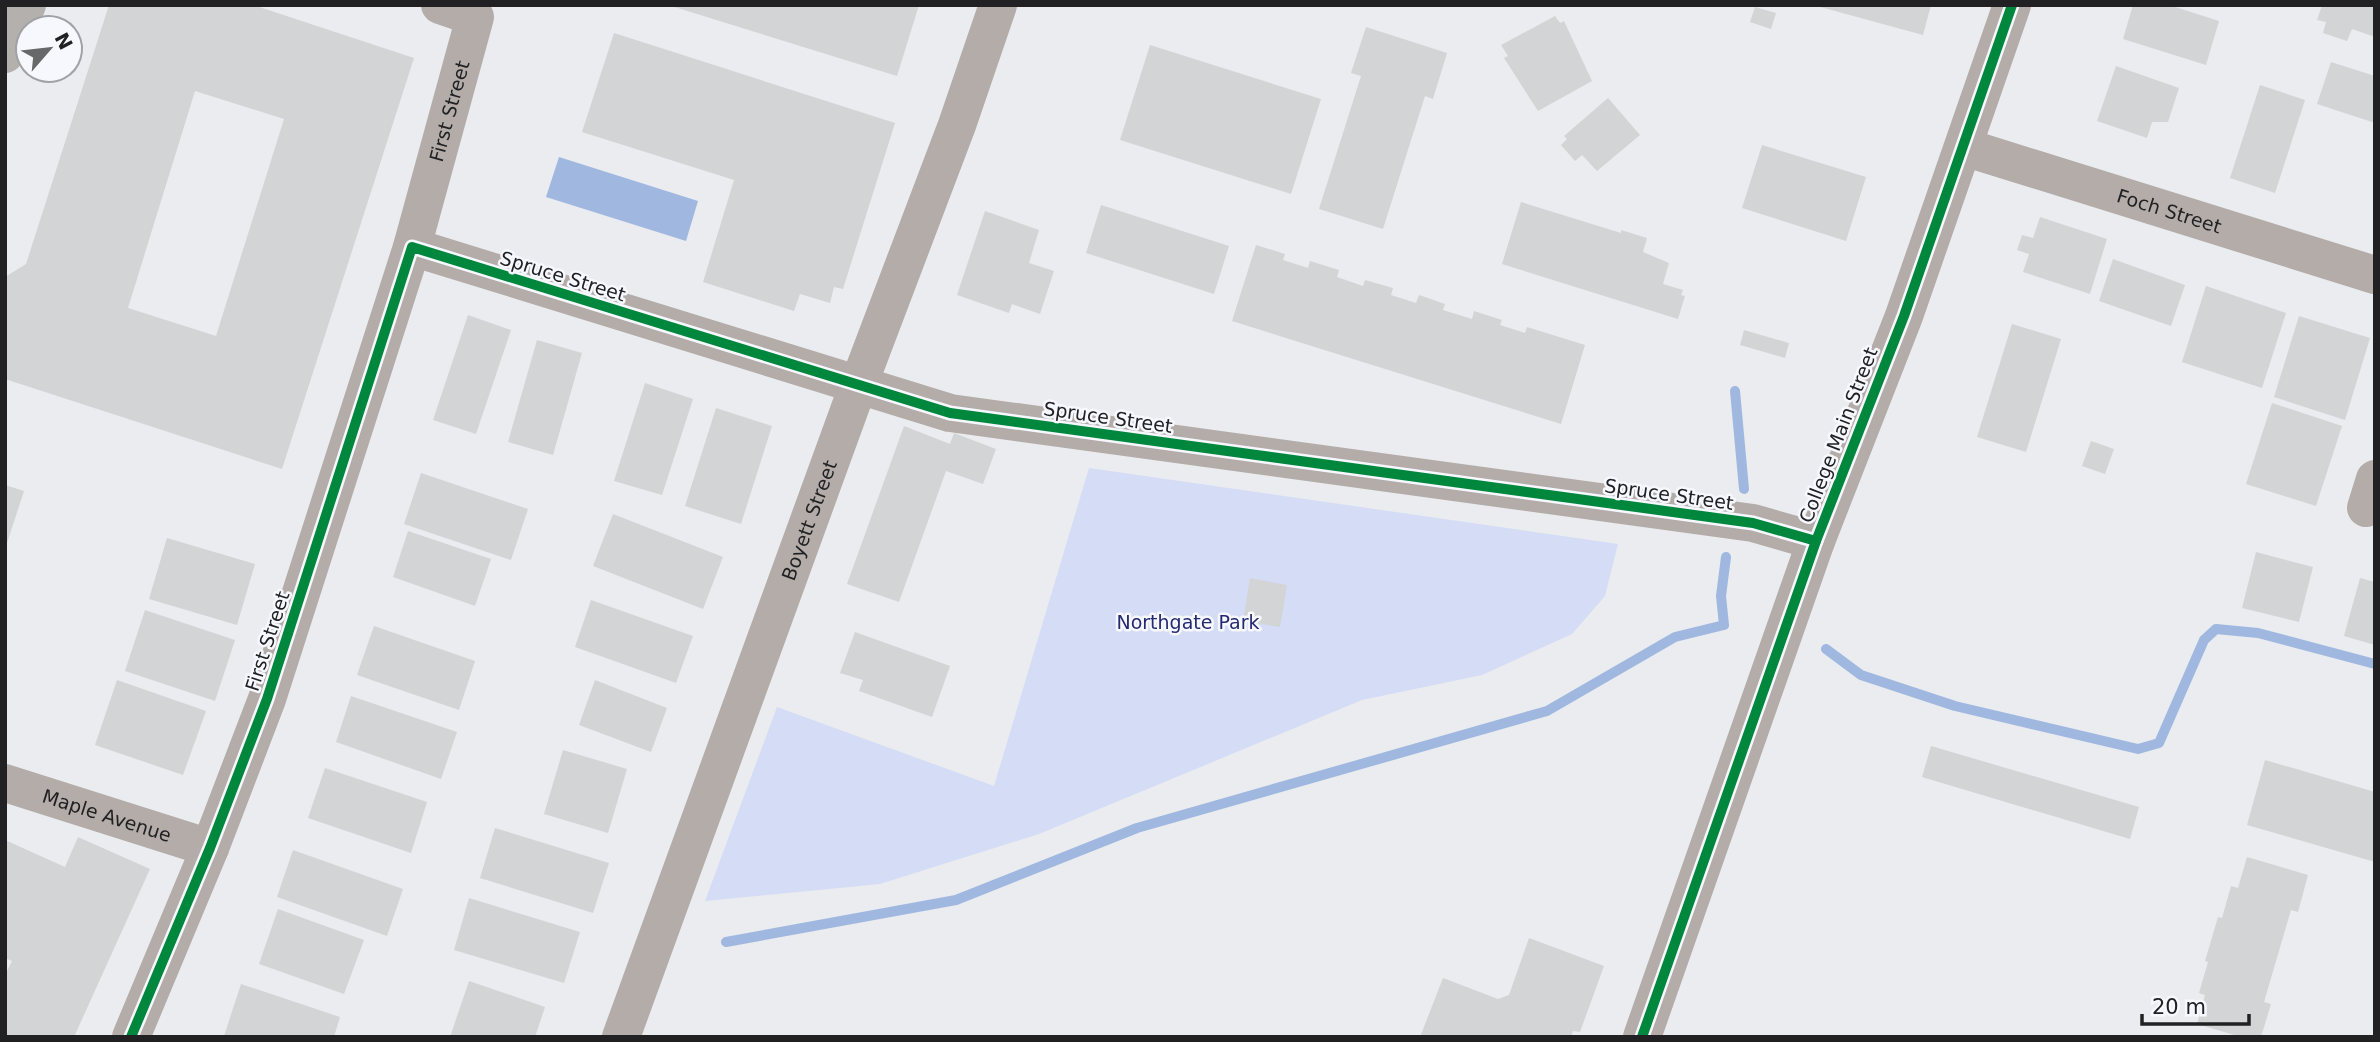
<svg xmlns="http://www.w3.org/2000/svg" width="2380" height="1042" viewBox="0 0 2380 1042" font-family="'DejaVu Sans',sans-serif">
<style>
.green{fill:#d5dcf5}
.water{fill:#a0b8e0}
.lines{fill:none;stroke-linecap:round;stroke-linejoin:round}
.stream{stroke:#a0b8e0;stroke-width:10}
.building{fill:#d3d4d6;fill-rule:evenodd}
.minor{stroke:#b3aca9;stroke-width:38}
.major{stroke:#b4b0ad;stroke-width:38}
.cycleway-casing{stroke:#f7f8fd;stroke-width:15}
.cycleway{stroke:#00873e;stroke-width:10}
.labels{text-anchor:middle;stroke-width:5;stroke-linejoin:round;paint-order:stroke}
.street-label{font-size:19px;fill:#212123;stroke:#f7f8fd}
.park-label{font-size:19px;fill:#242a71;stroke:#f7f8fd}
</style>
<rect width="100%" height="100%" fill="#eaecef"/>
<path class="green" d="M1089 468 1618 544 1605 596 1572 634 1482 675 1362 700 1039 834 880 884 705 901 777 707 994 786Z"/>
<path class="water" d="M559 157 698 201 686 241 546 197Z"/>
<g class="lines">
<g class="stream">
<path d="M1735 391 1744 489"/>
<path d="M1826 649 1861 675 1955 706 2138 749 2159 743 2204 640 2216 629 2258 633 2375 664"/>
<path d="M726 942 956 900 1137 828 1547 711 1675 637 1724 625 1721 596 1726 557"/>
</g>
</g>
<g class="building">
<path d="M109 5H253L414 58 282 469 5 379V277L26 264ZM195 91 284 119 216 336 128 308Z"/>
<path d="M668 5H919L897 76Z"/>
<path d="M1813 5H1931L1923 35Z"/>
<path d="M2133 5H2169L2219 21 2206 65 2123 39Z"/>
<path d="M2322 5H2375V37L2352 29 2347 41 2323 33 2326 22 2317 20Z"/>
<path d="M1755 7 1776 13 1771 29 1750 22Z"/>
<path d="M1555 16 1560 23 1564 21 1592 81 1538 111 1504 58 1508 56 1501 45Z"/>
<path d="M1366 27 1447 53 1433 99 1425 96 1383 229 1319 209 1361 76 1351 73Z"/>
<path d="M614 33 895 123 843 289 834 287 830 303 800 294 794 311 703 282 734 180 582 132Z"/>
<path d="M1150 45 1321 99 1291 194 1120 140Z"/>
<path d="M2331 62 2375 76V123L2317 104Z"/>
<path d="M2116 66 2179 88 2168 122H2152L2147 138 2097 121Z"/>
<path d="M2260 85 2305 100 2275 193 2230 178Z"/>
<path d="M1608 98 1640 135 1597 171 1582 155 1575 161 1561 145 1567 139 1564 136Z"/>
<path d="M1762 145 1866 177 1846 241 1742 208Z"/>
<path d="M1521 202 1621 233V230L1647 238 1643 252 1669 263 1663 284 1683 290 1681 295 1685 296 1678 319 1502 264Z"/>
<path d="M1101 205 1229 246 1214 294 1086 253Z"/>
<path d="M985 211 1039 230 1029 263 1054 271 1040 314 1012 304 1009 313 957 295Z"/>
<path d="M2040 217 2107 239 2090 294 2023 272 2029 254 2017 250 2022 235 2033 238Z"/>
<path d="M1256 245 1285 254 1283 260 1308 268 1310 261 1339 270 1337 277 1363 286 1365 280 1393 288 1391 295 1416 303 1419 295 1445 304 1443 310 1472 319 1474 311 1502 320 1500 325 1525 333 1527 327 1585 345 1561 424 1232 321Z"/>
<path d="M2113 259 2185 285 2171 326 2099 301Z"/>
<path d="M2206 286 2286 313 2262 388 2182 362Z"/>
<path d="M468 315 511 330 476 434 433 420Z"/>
<path d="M2299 316 2370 338 2345 420 2274 397Z"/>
<path d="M2012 324 2061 339 2026 452 1977 437Z"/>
<path d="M1744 330 1789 343 1785 358 1740 345Z"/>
<path d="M537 340 582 353 553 455 508 442Z"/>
<path d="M645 383 693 399 662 495 614 481Z"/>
<path d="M2272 403 2342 426 2316 506 2246 484Z"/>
<path d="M716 408 772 426 741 524 685 506Z"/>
<path d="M904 426 950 444 954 433 996 449 983 484 946 471 899 602 847 584Z"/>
<path d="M2091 441 2114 449 2105 474 2082 466Z"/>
<path d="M421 473 528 509 511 560 404 524Z"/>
<path d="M5 485 24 491 6 546H5Z"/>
<path d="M613 514 723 557 703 609 593 566Z"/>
<path d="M408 531 491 559 475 606 393 577Z"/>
<path d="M167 538 255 564 237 625 149 599Z"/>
<path d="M2256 552 2313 567 2299 622 2242 608Z"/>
<path d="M1250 578 1287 585 1280 627 1243 621Z"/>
<path d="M2360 578 2375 582V645L2344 636Z"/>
<path d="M591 600 693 636 676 683 575 647Z"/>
<path d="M145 610 235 640 215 701 125 671Z"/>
<path d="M374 626 475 661 459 710 357 675Z"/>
<path d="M855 632 950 666 932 717 859 691 863 680 840 673Z"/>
<path d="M117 680 206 711 183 775 95 745Z"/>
<path d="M595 680 667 708 651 752 579 725Z"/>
<path d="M351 696 457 732 441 779 336 742Z"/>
<path d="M1931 746 2139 807 2130 839 1922 777Z"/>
<path d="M563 750 627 769 608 833 544 814Z"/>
<path d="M2265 760 2375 792V862L2247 825Z"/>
<path d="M325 768 427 802 411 853 308 818Z"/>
<path d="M495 828 609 863 593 913 480 878Z"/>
<path d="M78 837 150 869 74 1037H5V975L12 961 5 958V840L65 867Z"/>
<path d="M293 850 403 889 387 936 277 897Z"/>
<path d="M2247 857 2308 875 2298 912 2291 910 2264 1002 2271 1004 2261 1037H2241L2197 1024 2205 995 2199 993 2208 962 2205 961 2218 917 2222 918 2231 886 2238 888Z"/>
<path d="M469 898 580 932 564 983 454 950Z"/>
<path d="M278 909 364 940 344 994 259 964Z"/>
<path d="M1529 938 1604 966 1580 1032 1573 1031 1571 1037H1420L1443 978 1498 999 1509 995Z"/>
<path d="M469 981 545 1007 535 1037H450Z"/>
<path d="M241 984 340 1017 334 1037 224 1036Z"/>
</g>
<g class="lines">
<g class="minor">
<path id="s1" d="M1964 147 2375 275"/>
<path d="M412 247 950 413 1753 523 1816 541"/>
<path d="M2366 508 2375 479"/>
<path id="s2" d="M5 783 210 848"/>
<path id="s3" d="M131 1037 210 848 267 699 412 247 475 17 440 5"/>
<path id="s4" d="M621 1037 858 386 957 125 998 5"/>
<path d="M1642 1037 1816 541 1904 316 2012 5"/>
</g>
<path class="major" d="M5 54 27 5"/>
<g class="cycleway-casing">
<g id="cycleway">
<path d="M131 1037 210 848 267 699 412 247 950 413 1753 523 1816 541"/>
<path d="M1642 1037 1816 541 1904 316 2012 5"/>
</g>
</g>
<use href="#cycleway" class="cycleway"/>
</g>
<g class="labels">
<g class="street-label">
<text dy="7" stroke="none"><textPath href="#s3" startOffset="980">First Street</textPath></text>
<text dy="7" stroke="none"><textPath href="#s1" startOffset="215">Foch Street</textPath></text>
<text transform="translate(563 276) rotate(17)" y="7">Spruce Street</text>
<text transform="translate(1108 417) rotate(8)" y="7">Spruce Street</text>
<text transform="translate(1838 435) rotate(-69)" y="7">College Main Street</text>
<text transform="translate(1669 494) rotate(8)" y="7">Spruce Street</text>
<text dy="7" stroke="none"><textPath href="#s4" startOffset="550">Boyett Street</textPath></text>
<text transform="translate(267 641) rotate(-72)" y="7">First Street</text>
<text dy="7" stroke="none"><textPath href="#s2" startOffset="107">Maple Avenue</textPath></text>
</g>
<g class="park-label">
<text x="1188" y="629">Northgate Park</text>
</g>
</g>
<rect width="2380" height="1042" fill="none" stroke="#212123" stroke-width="14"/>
<g transform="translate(49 49) rotate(62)"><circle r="33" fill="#f7f8fd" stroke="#a1a2a6" stroke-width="2"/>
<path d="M0-5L12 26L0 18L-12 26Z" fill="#67686a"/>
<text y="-10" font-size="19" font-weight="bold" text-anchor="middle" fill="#212123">N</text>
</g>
<path d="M2142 1014v10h107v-10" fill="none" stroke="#212123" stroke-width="3.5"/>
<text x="2152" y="1014" font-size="21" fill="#212123" stroke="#f7f8fd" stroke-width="5" paint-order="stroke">20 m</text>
</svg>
